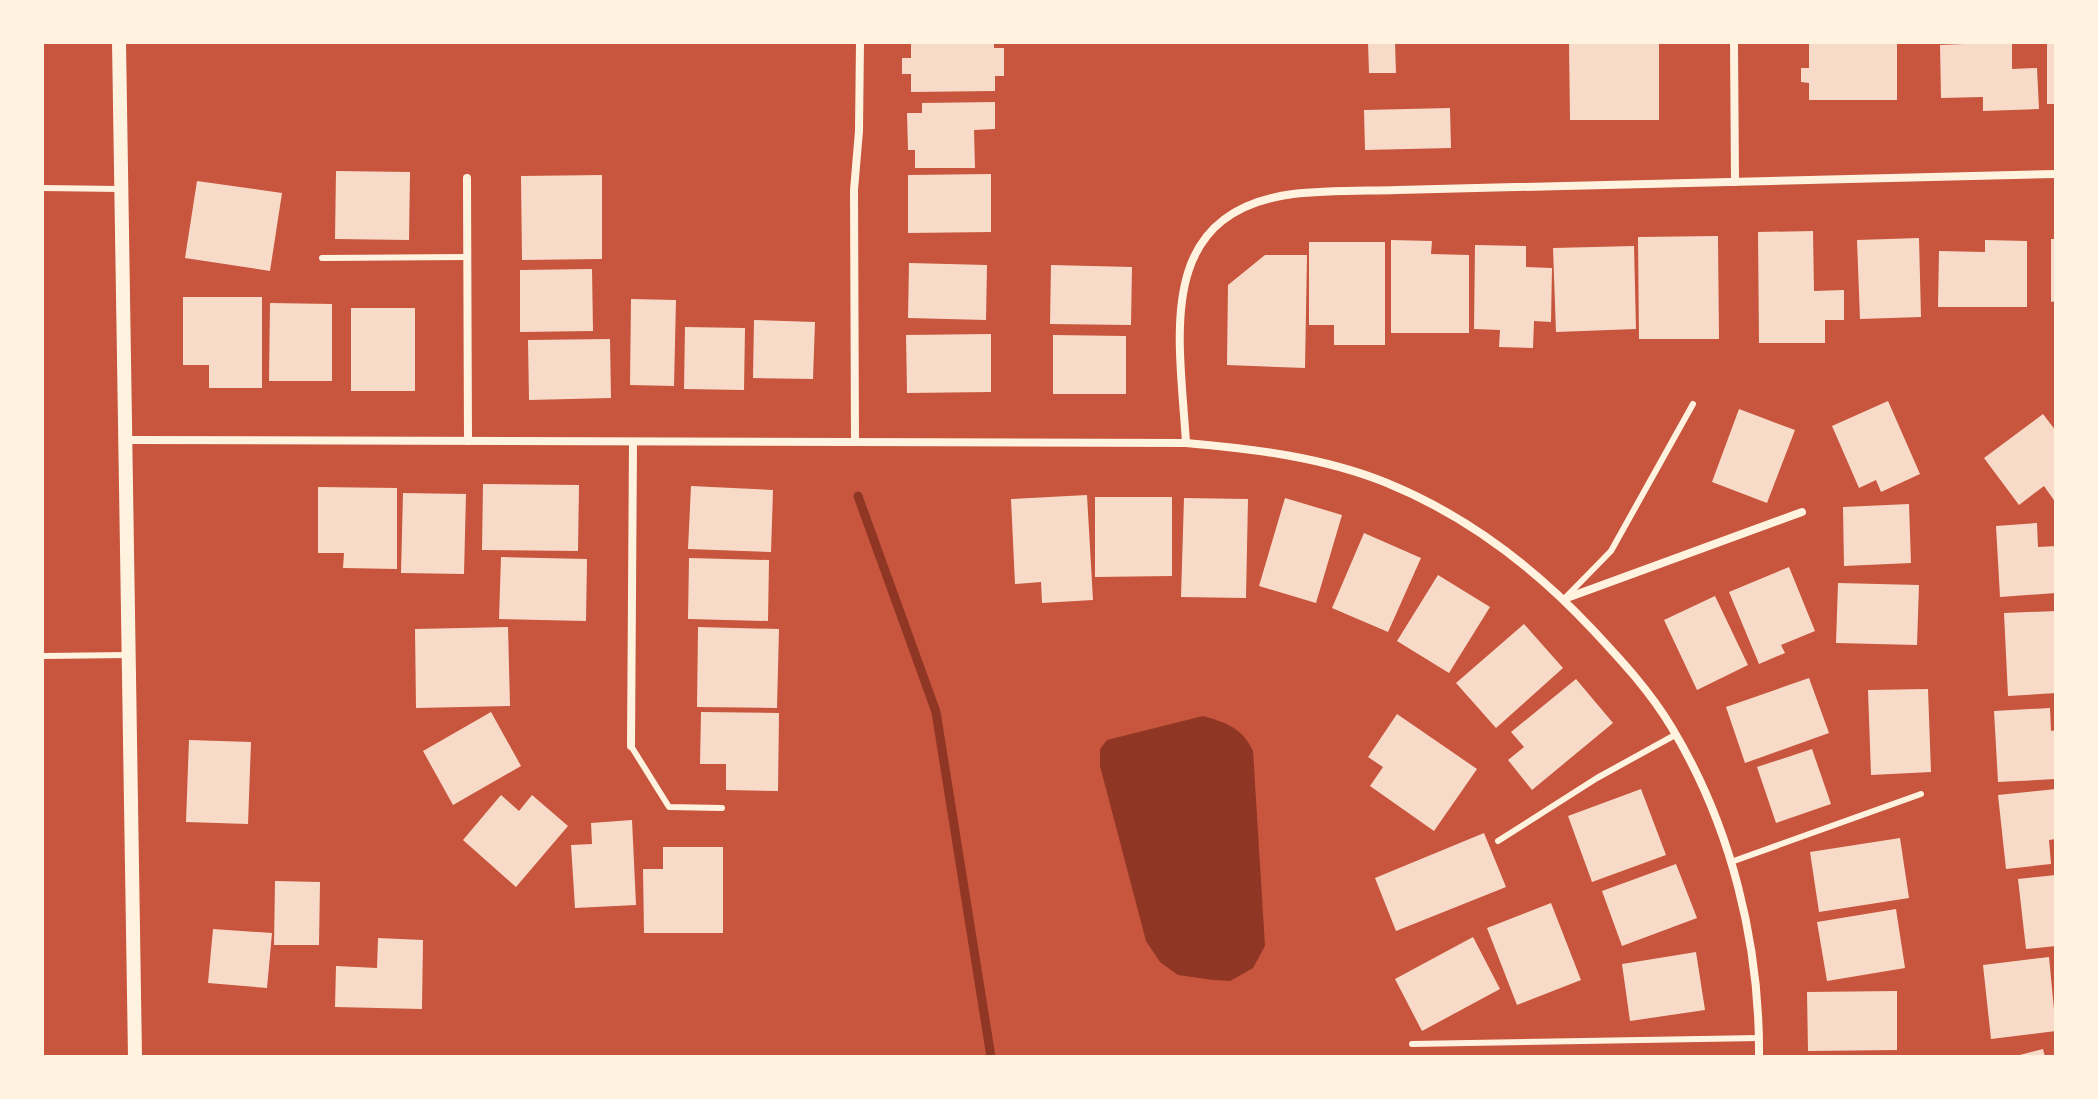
<svg xmlns="http://www.w3.org/2000/svg" width="2098" height="1099" viewBox="0 0 2098 1099" font-family="'IBM Plex Sans',sans-serif">
<style>
.water{fill:#8f3625}
.lines{fill:none;stroke-linecap:round;stroke-linejoin:round}
.stream{stroke:#8f3625;stroke-width:9}
.building{fill:#f7dbc8}
.service{stroke:#fff3e0;stroke-width:6}
.minor{stroke:#fff3e0;stroke-width:8}
.tertiary{stroke:#fff3e0;stroke-width:14}
</style>
<rect width="100%" height="100%" fill="#c8553d"/>
<path class="water" d="M1203 716C1227 723 1242 728 1253 751L1265 946 1253 968 1230 981 1213 980 1178 975 1160 962 1146 941 1100 766V749L1107 740Z"/>
<g class="lines">
<path class="stream" d="M858 496 936 712 991 1057"/>
</g>
<g class="building">
<path d="M911 42H994V48H1004V76H995V91L911 92V74H902V58H911Z"/>
<path d="M1368 42H1395L1396 73H1369Z"/>
<path d="M1569 42H1659V120H1570Z"/>
<path d="M1809 42H1897V100H1809V83L1801 82V68H1809Z"/>
<path d="M2012 42V69L2037 68 2039 109 1983 111V97L1941 98 1940 45Z"/>
<rect x="2047" y="42" width="9" height="62"/>
<path d="M995 102V129L974 130 975 168H915V150H908L907 113H922V103Z"/>
<path d="M1450 108 1451 148 1365 150 1364 110Z"/>
<path d="M336 171 410 172 409 240 335 239Z"/>
<path d="M991 174V232L908 233V175Z"/>
<path d="M602 175V259L522 260 521 176Z"/>
<path d="M197 181 282 193 270 271 185 258Z"/>
<path d="M1813 231 1814 291 1844 290V320H1825V343H1759L1758 232Z"/>
<path d="M1718 236 1719 339H1639L1638 237Z"/>
<path d="M1919 238 1921 317 1860 319 1857 240Z"/>
<path d="M2051 239H2056V301L2051 302Z"/>
<path d="M1391 240 1432 241 1431 254 1469 255V333H1391Z"/>
<path d="M1985 240 2027 241V307H1938L1939 251 1985 252Z"/>
<path d="M1309 242H1385V345H1334V325H1309Z"/>
<path d="M1475 245 1526 246V267L1552 268 1551 322 1534 321 1533 348 1499 347 1500 330 1474 329Z"/>
<path d="M1634 246 1636 329 1556 332 1553 248Z"/>
<path d="M1265 255H1307L1305 368 1227 365 1228 285Z"/>
<path d="M909 263 987 265 986 320 908 318Z"/>
<path d="M1051 265 1132 267 1131 325 1050 324Z"/>
<path d="M592 269 593 331 520 332V270Z"/>
<path d="M183 297H262V388H209V365H183Z"/>
<path d="M631 299 676 300 674 386 630 385Z"/>
<path d="M270 303 332 304V381H269Z"/>
<rect x="351" y="308" width="64" height="83"/>
<path d="M754 320 815 322 813 379 753 378Z"/>
<path d="M685 327 745 328 744 390 684 389Z"/>
<path d="M991 334V392L907 393 906 335Z"/>
<path d="M1053 335 1126 336V394H1053Z"/>
<path d="M610 339 611 398 529 400 528 340Z"/>
<path d="M1888 401 1920 474 1881 492 1876 480 1859 488 1832 426Z"/>
<path d="M1739 409 1795 430 1767 503 1712 482Z"/>
<path d="M2043 414 2056 431V503L2044 486 2019 505 1984 458Z"/>
<path d="M483 484 579 485 578 551 482 550Z"/>
<path d="M691 486 773 490 771 552 688 549Z"/>
<path d="M318 487 397 488V569L343 568 344 553H318Z"/>
<path d="M403 493 466 494 464 574 401 573Z"/>
<path d="M1087 495 1093 600 1042 603 1041 582 1015 584 1011 499Z"/>
<path d="M1095 497H1172V576L1095 577Z"/>
<path d="M1184 498 1248 499 1246 598 1181 597Z"/>
<path d="M1285 498 1342 515 1316 603 1259 586Z"/>
<path d="M1909 504 1911 563 1844 566 1843 507Z"/>
<path d="M2037 523 2038 547 2056 546V593L2000 597 1996 526Z"/>
<path d="M1364 533 1421 558 1388 632 1332 608Z"/>
<path d="M501 557 587 559 586 621 499 619Z"/>
<path d="M689 558 769 560 768 621 688 619Z"/>
<path d="M1789 567 1815 631 1781 645 1785 653 1759 664 1729 592Z"/>
<path d="M1438 575 1490 607 1449 673 1397 641Z"/>
<path d="M1838 583 1919 585 1917 645 1836 643Z"/>
<path d="M1715 596 1748 665 1697 690 1664 620Z"/>
<path d="M2056 611V693L2008 696 2004 613Z"/>
<path d="M1524 624 1563 668 1496 728 1456 683Z"/>
<path d="M508 627 510 706 416 708 415 629Z"/>
<path d="M698 627 779 629 777 708 697 707Z"/>
<path d="M1809 678 1829 733 1745 763 1726 707Z"/>
<path d="M1576 679 1613 723 1532 790 1508 760 1524 747 1511 732Z"/>
<path d="M1928 689 1931 772 1871 775 1868 690Z"/>
<path d="M2050 708 2051 731 2056 730V779L1998 782 1994 711Z"/>
<path d="M491 712 521 766 453 805 423 751Z"/>
<path d="M701 712 779 713 778 791 726 790V764H700Z"/>
<path d="M1397 714 1477 769 1434 831 1370 786 1383 767 1368 757Z"/>
<path d="M189 740 251 742 248 824 186 822Z"/>
<path d="M1812 749 1831 804 1776 823 1757 767Z"/>
<path d="M1641 789 1666 855 1592 882 1568 816Z"/>
<path d="M2056 789V839L2049 840 2051 864 2006 869 1998 795Z"/>
<path d="M501 795 519 811 532 795 568 826 516 887 463 840Z"/>
<path d="M632 820 636 905 575 908 571 845 592 844 591 823Z"/>
<path d="M1484 833 1506 887 1396 931 1375 878Z"/>
<path d="M1900 838 1909 898 1819 912 1810 852Z"/>
<path d="M663 847H723V933H644L643 869H663Z"/>
<path d="M1676 864 1697 918 1622 946 1602 891Z"/>
<path d="M2056 875V946L2026 949 2018 879Z"/>
<path d="M275 881 320 882 319 945H274Z"/>
<path d="M1551 903 1581 980 1517 1005 1487 928Z"/>
<path d="M1896 909 1905 968 1827 981 1817 922Z"/>
<path d="M213 929 272 933 267 988 208 983Z"/>
<path d="M1473 937 1500 989 1422 1031 1395 979Z"/>
<path d="M378 938 423 940 422 1009 335 1007 336 966 377 968Z"/>
<path d="M1696 952 1705 1010 1630 1021 1622 964Z"/>
<path d="M2049 957 2056 1031 1991 1039 1983 965Z"/>
<path d="M1897 991V1050L1808 1051 1807 992Z"/>
<path d="M2043 1049 2045 1057H2016V1056Z"/>
</g>
<g class="lines">
<g class="service">
<path d="M42 188 120 189"/>
<path d="M322 258 467 257"/>
<path d="M1566 597 1611 551 1693 404"/>
<path d="M42 656 129 655"/>
<path d="M631 746 669 807 722 808"/>
<path d="M1498 841 1597 778 1675 735"/>
<path d="M1731 862 1921 794"/>
<path d="M1412 1044 1759 1038"/>
</g>
<g class="minor">
<path d="M1734 42 1735 182"/>
<path d="M467 178 468 441"/>
<path d="M125 440 1186 443C1254 449 1323 457 1387 483 1465 515 1535 568 1592 629 1621 660 1650 691 1672 728 1731 826 1760 943 1759 1057"/>
<path d="M855 442 854 190 859 131 860 42"/>
<path d="M1186 443C1180 340 1152 212 1293 194 1327 190 1363 191 1397 190L2056 174"/>
<path d="M1564 599 1802 512"/>
<path d="M631 746 633 442"/>
</g>
<path class="tertiary" d="M119 42 135 1057"/>
</g>
<rect width="2098" height="1099" fill="none" stroke="#fff3e0" stroke-width="88"/>
</svg>
